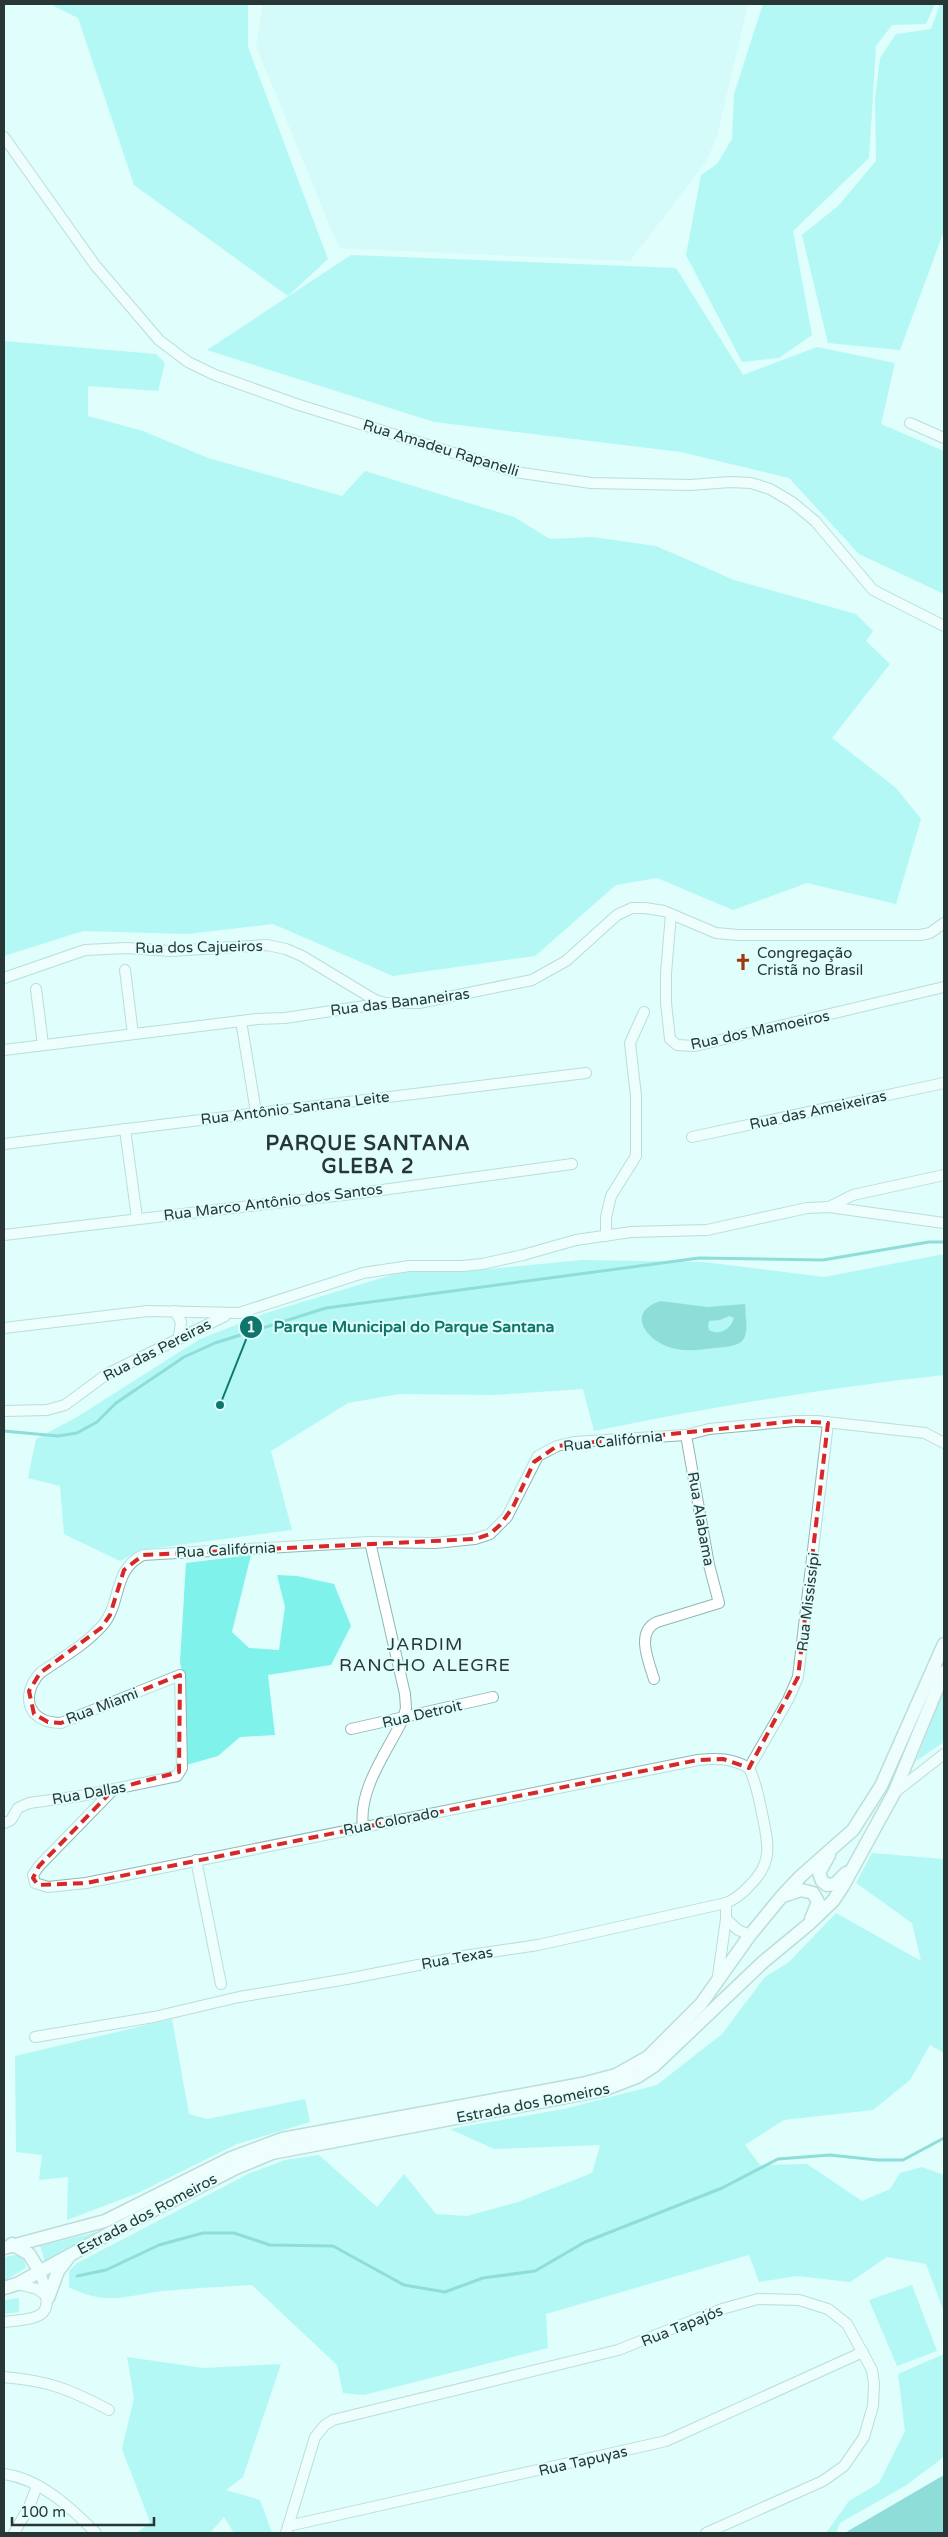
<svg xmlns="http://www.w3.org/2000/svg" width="948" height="2537" viewBox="0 0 948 2537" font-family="'Varela Round',sans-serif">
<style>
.built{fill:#c7f9f5}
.green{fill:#7ff2eb}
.water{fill:#30b6af;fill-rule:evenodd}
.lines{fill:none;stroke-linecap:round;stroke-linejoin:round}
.stream{stroke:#30b6af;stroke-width:3}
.minor-casing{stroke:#90b7b3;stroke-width:12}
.major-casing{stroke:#90b7b3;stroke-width:15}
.minor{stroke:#fff;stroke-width:10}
.major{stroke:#fff;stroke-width:12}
.marked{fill:none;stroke:#d62828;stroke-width:4;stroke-dasharray:10 6;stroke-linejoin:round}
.labels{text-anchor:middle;stroke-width:4;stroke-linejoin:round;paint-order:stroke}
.street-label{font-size:15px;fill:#283736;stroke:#dffefc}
.poi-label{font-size:15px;fill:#283736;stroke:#dffefc;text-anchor:start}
.quarter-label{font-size:18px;letter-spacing:1px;fill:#283736;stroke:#dffefc}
.district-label{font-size:20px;font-weight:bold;letter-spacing:1px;fill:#283736;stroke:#dffefc}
.leader{fill:none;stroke:#0f766e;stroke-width:2}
.callout-dot{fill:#0f766e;stroke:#dffefc;stroke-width:2}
.mark-label{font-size:15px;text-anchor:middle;font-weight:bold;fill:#fff}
.callout-label{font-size:16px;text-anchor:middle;font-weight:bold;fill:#0f766e;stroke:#dffefc;stroke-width:4;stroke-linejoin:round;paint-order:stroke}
</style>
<rect width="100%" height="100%" fill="#dffefc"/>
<path class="built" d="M263 4H748L717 136 707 160 630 261 339 248 256 46Z"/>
<g class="green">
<path d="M50 4H248V47L328 259 288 296 134 185 78 18Z"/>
<path d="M763 4H935L926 24 892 25 876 46 869 158 793 231 812 335 779 358 742 362 686 255 701 175 717 164 732 139 734 94Z"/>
<path d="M940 4H944V231L900 350 828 343 802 235 838 206 876 161 875 98 880 58 896 34 931 29Z"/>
<path d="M351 255 676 268 743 375 817 347 895 363 881 424 944 451V594L859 554 789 478 681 452 434 422 207 350Z"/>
<path d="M4 341 156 354 165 363 158 391 88 386V416L143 431 208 458 342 496 365 471 514 517 550 539 593 537 656 546 734 580 856 614 873 631 866 641 890 664 832 738 896 788 921 819 896 904 807 883 733 910 657 878 616 885 535 956 393 976 273 924 187 934 83 931 4 956Z"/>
<path d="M944 1254V1375C827 1388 709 1407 594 1431L583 1389 495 1395 399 1394 348 1403 271 1451 292 1530 141 1550 120 1561 64 1534 60 1486 28 1478 36 1439 77 1417 200 1339 266 1313 408 1270 489 1269 582 1260 704 1262 824 1277Z"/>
<path d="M251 1555 232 1632 249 1648 279 1650 285 1607 277 1575 297 1576 334 1584 351 1626 331 1665 268 1675 275 1735 240 1737 218 1756 186 1765 185 1685 180 1662 186 1563Z"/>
<path d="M944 1690V1742L916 1761 941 1697Z"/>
<path d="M872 1853 944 1859V2053L930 2045 910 2080 873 2110 784 2120 745 2145 760 2165 807 2164 862 2201 890 2189 900 2173 922 2167 944 2175V2312L926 2264 887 2257 850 2282 797 2276 759 2282 749 2255 546 2314 548 2348 364 2395 343 2393 337 2365 252 2285C222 2287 192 2288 163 2291 125 2296 106 2306 69 2287V2271L77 2263 250 2173 285 2160 319 2155 377 2207 404 2174 436 2214 467 2216 518 2202 592 2173 600 2145 494 2149 450 2129 564 2109 657 2085 722 2034 765 1977 789 1962 836 1913 921 1961 912 1923 856 1883Z"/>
<path d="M172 2019 189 2114 207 2119 305 2099 310 2122 237 2144 138 2193 67 2220 68 2177 39 2180 42 2155 16 2152 15 2056Z"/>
<path d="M97 2232 45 2262 40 2246Z"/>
<path d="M16 2255 23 2257 26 2268 4 2281V2257Z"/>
<path d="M912 2285 937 2351 897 2366 869 2300Z"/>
<path d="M19 2298V2312L4 2314V2300Z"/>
<path d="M944 2354V2457L905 2486 840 2523 836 2533H826L849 2501 879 2483 905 2431 898 2374Z"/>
<path d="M127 2357 203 2368 281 2364 243 2477 226 2490 260 2500 272 2533H234L224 2517 210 2533H137L150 2522 122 2449 134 2398Z"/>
</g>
<g class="water">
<path d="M660 1301 708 1307 745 1304C746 1309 745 1314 746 1319 749 1346 737 1346 714 1348 700 1350 686 1352 672 1348 647 1341 625 1313 660 1301ZM729 1316 734 1318C731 1329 720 1336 709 1330L708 1326 709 1321 720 1320Z"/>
<path d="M944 2475V2533H846L848 2531Z"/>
</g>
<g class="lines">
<g class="stream">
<path d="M4 1431 58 1436 77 1433 97 1422 116 1403 184 1357 215 1343 326 1308 699 1258 823 1260 929 1242H944"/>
<path d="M77 2276 106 2270 159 2245 203 2233H234L270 2245 333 2246 404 2285 445 2292 483 2278 535 2271 585 2242 722 2188 778 2159 830 2155 877 2160H903L944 2138"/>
</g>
<g class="minor-casing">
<g id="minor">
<path d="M4 137 95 265 159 340 188 362 215 375 296 404 515 472 591 483 690 485 730 482 751 483 770 489 792 502 815 521 873 590 944 626"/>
<path d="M910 423 944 438"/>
<path d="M671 914 666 973V1003L670 1039 677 1045 695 1046 944 987"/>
<path d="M125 970 133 1034"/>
<path d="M4 978 85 950 126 948 170 951 267 945 286 949 302 956 375 1000 382 1002"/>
<path d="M36 989 43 1045"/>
<path d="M241 1021 256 1112"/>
<path d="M4 1050 257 1019 285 1018 385 1003H419L532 980 566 961 617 915 632 908H645L664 911 716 933 738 935H920L930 933 944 923"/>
<path d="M125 1129 137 1218"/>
<path d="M692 1137 944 1083"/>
<path d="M4 1144 586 1073"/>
<path d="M829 1207 853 1195 944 1175"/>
<path d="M4 1235 360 1193 572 1164"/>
<path d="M606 1236V1217L611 1196 636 1156V1096L630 1043 644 1012"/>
<path d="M175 1311 181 1322 179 1336"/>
<path d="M4 1328 148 1311 239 1313 363 1273 409 1266H462L482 1264 523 1255 576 1240 631 1232 707 1230 807 1208 829 1207 944 1223"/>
<path d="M4 1411 47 1410 65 1405 107 1374 225 1316"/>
<path d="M654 1679C649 1662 635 1632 657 1622L719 1603 709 1565 686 1435"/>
<path d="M351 1729 493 1697"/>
<path d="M749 1768 788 1700 798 1677 828 1423"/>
<path d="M113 1790 39 1866 33 1875 35 1883 48 1887 86 1883 698 1760C717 1758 732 1758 749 1768"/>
<path d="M894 1793 944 1754"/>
<path d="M4 1823 11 1820 18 1808 29 1803 80 1796 177 1776 182 1768 180 1675 61 1723C29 1723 19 1697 40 1673 60 1659 85 1645 102 1626 122 1604 112 1570 143 1555L370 1542 435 1543 475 1539 490 1534 507 1517 538 1456 557 1446 574 1442 686 1435 709 1429 795 1421H817L925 1433 944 1443"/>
<path d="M363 1827C358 1789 387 1752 403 1719L406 1708 405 1694 370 1542"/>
<path d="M196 1860 221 1984"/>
<path d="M726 1919 738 1930 750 1935"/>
<path d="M717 1983 726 1919V1903"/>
<path d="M35 2037 154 2017 239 1997 347 1979 464 1956 538 1945 726 1903C736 1899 743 1893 750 1885 774 1862 768 1843 762 1813 759 1798 756 1782 749 1768"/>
<path d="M17 2284 37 2289 48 2297"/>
<path d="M4 2322C46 2318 55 2316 40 2272"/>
<path d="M4 2377C49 2381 69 2389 109 2410"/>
<path d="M4 2474C41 2479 71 2508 96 2533"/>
<path d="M288 2526 666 2441 863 2352"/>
<path d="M14 2533 29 2507 37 2486"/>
<path d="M286 2533 315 2437 325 2425 333 2420 618 2350 722 2309 758 2299 799 2300 828 2309 847 2324 872 2370 874 2384 873 2406 864 2437 844 2466 823 2481 706 2533"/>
</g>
</g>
<g class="major-casing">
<g id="major">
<path d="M829 1855 819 1873 822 1881 827 1885 835 1884 846 1873"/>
<path d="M783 1896 801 1890 813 1893 818 1902 811 1919"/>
<path d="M12 2244 29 2254 40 2272"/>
<path d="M4 2248 105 2221 231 2158 282 2139 582 2084 616 2075 648 2057 701 2004 750 1935 782 1896 801 1876 853 1830 881 1786 944 1644"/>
<path d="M4 2288 17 2284 136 2219 236 2168 272 2153 603 2090 637 2077 654 2066 762 1963 809 1924 833 1901 843 1886 894 1793 944 1672"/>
<path d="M48 2298 58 2271 68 2258"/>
</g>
</g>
<use href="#minor" class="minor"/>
<use href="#major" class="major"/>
</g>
<path d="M0 0H948V2537H0ZM795 1421 828 1423 798 1677 749 1768 723 1759 698 1760 86 1883 38 1885 33 1878 39 1866 114 1789 179 1772 180 1675 61 1723 48 1722 34 1714 29 1691 40 1673 101 1628 110 1615 124 1570 143 1555 475 1539 490 1534 500 1525 513 1507 534 1462 557 1446Z" fill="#dffefc" fill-opacity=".55" fill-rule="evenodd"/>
<path class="marked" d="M795 1421 828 1423 798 1677 749 1768 723 1759 698 1760 86 1883 38 1885 33 1878 39 1866 114 1789 179 1772 180 1675 61 1723 48 1722 34 1714 29 1691 40 1673 101 1628 110 1615 124 1570 143 1555 475 1539 490 1534 500 1525 513 1507 534 1462 557 1446Z"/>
<defs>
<g id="church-bare" transform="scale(1.35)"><path d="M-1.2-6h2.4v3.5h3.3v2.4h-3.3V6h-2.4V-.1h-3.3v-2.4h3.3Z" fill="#9e390c" stroke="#dffefc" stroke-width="2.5" paint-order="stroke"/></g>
</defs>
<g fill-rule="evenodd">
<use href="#church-bare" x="743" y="962"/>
</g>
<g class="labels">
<g class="street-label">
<text transform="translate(441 448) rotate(17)" y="5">Rua Amadeu Rapanelli</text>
<text transform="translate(199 947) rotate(-1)" y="5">Rua dos Cajueiros</text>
<text transform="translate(400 1002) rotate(-7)" y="5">Rua das Bananeiras</text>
<text transform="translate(760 1030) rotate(-12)" y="5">Rua dos Mamoeiros</text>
<text transform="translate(295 1108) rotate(-7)" y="5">Rua Antônio Santana Leite</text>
<text transform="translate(818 1110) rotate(-12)" y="5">Rua das Ameixeiras</text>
<text transform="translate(273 1202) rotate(-7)" y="5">Rua Marco Antônio dos Santos</text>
<text transform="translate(157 1350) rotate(-27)" y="5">Rua das Pereiras</text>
<text transform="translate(613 1441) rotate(-6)" y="5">Rua Califórnia</text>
<text transform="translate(701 1519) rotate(80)" y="5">Rua Alabama</text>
<text transform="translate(226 1550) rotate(-3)" y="5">Rua Califórnia</text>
<text transform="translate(808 1602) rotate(-83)" y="5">Rua Mississípi</text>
<text transform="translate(102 1706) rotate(-21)" y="5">Rua Miami</text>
<text transform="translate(422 1714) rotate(-13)" y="5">Rua Detroit</text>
<text transform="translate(89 1793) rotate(-10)" y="5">Rua Dallas</text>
<text transform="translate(391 1821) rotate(-11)" y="5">Rua Colorado</text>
<text transform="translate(457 1958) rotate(-10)" y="5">Rua Texas</text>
<text transform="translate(533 2103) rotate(-11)" y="5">Estrada dos Romeiros</text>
<text transform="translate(147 2214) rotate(-28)" y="5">Estrada dos Romeiros</text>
<text transform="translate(682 2326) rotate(-22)" y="5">Rua Tapajós</text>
<text transform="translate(583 2461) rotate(-13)" y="5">Rua Tapuyas</text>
</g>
<g class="poi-label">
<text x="757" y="958">Congregação<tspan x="757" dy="17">Cristã no Brasil</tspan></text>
</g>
<g class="quarter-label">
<text x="425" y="1650">JARDIM<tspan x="425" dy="21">RANCHO ALEGRE</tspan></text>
</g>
<g class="district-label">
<text x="368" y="1150">PARQUE SANTANA<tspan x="368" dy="23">GLEBA 2</tspan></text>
</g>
</g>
<path class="leader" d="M220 1405L251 1327"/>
<g class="callout-dot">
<circle cx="220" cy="1405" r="5"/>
<circle cx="251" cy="1327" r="12"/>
</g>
<g class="mark-label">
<text x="251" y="1332">1</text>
</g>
<g class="callout-label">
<text x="414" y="1332">Parque Municipal do Parque Santana</text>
</g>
<rect width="948" height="2537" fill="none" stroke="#283736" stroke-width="10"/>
<path d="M12 2517v8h142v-8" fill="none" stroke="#283736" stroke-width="2.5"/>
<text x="20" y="2517" font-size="15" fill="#283736" stroke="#dffefc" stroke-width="4" paint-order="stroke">100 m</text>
</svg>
